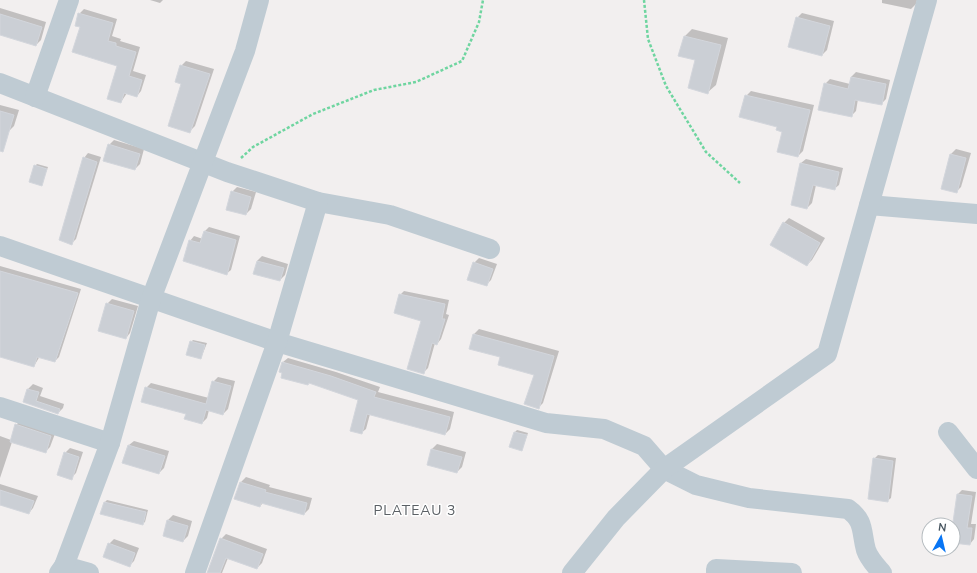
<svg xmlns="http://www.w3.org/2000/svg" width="977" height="573" viewBox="0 0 977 573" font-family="'Nunito Sans',sans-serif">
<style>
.shadow{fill:#0003}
.building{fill:#cbcfd5;stroke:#d3d6dc}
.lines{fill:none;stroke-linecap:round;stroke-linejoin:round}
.path{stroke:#6fd5a0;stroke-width:2.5;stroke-dasharray:3 2;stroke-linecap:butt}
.minor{stroke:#bfcbd3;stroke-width:20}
.labels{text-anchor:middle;stroke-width:3;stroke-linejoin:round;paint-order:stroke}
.quarter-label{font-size:14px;letter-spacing:1px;fill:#5b6065;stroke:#fff}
</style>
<rect width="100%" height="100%" fill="#f2efef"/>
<g class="shadow">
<path d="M150 0H163L160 3Z"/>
<path d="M882 0H917L916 4 911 9 882 3Z"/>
<path d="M0 8 46 22 41 40 36 45 0 34Z"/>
<path d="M84 9 117 19 112 36 121 39 120 41 140 47 133 71 146 75 141 91 137 96 127 93 121 102 118 65 81 27 79 14Z"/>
<path d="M802 13 834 21 827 50 822 55 797 18Z"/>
<path d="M692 29 728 38 716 85 708 92 697 59 685 36Z"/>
<path d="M186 61 214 69 195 126 190 131 181 66Z"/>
<path d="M856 72 890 80 886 99 881 104 858 99 856 111 851 116 825 84 830 79 850 84 851 77Z"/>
<path d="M751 91 814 105 803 151 798 156 783 131 746 96Z"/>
<path d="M0 105 19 110 14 126 9 131 0 128Z"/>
<path d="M114 140 144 149 140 164 135 169 109 145Z"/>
<path d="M956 149 971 153 961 187 956 192 951 154Z"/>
<path d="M88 153 101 157 76 239 72 243 84 158Z"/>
<path d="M806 159 843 168 839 185 834 189 816 185 812 203 807 208 792 205 801 163Z"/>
<path d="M37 164 48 167 41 185 35 166Z"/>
<path d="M237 187 256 192 251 209 246 214 232 192Z"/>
<path d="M789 218 825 238 812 260 807 265 784 223Z"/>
<path d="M209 227 240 236 231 270 226 274 190 241 194 236 203 239 205 231Z"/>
<path d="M262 256 288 264 285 275 280 280 257 261Z"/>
<path d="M479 258 497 264 491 280 486 285 474 263Z"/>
<path d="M0 266 81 289 59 357 55 361 40 356 34 366 0 356Z"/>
<path d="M404 291 449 300 446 314 449 315 441 339 437 344 435 343 428 368 424 372 422 321 400 295Z"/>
<path d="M112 299 138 306 130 333 126 338 107 304Z"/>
<path d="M479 329 559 351 543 403 538 408 535 374 501 356 470 348 474 334Z"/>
<path d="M193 340 207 343 201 358 191 342Z"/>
<path d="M288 358 336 372 380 387 378 392 454 412 450 429 445 434 370 414 366 429 361 433 359 399 283 362Z"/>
<path d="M218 377 235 381 228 409 223 414 209 410 207 418 202 423 146 388 151 383 209 398 213 382Z"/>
<path d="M33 384 43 388 40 396 64 404 63 408 58 413 24 402 28 389Z"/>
<path d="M21 420 56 431 50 447 45 452 12 442 0 478V436L11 440 16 425Z"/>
<path d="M517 430 528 433 522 450 515 432Z"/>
<path d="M134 441 169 451 164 468 159 473 129 445Z"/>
<path d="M437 444 466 452 462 467 457 472 428 464 432 449Z"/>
<path d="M70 448 83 452 76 473 71 478 65 453Z"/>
<path d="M878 455 896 458 891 498 887 501 874 459Z"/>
<path d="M246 477 270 485 269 487 312 498 309 509 304 514 263 503 260 506 235 498 241 482Z"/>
<path d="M0 484 38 496 33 508 29 513 0 505Z"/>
<path d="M962 490 976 492 971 524H976L974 539 970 544 953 542V525H934L937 521 954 522 958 494Z"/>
<path d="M107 500 148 510 145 522 142 524 105 502Z"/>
<path d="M173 515 192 521 188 536 183 541 168 520Z"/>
<path d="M226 534 267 549 262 563 257 568 228 558 222 573H208L221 539Z"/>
<path d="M114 539 139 548 134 561 129 566 109 544Z"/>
</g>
<g class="building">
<path d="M78 13 113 23 108 41 116 43V46L136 52 129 76 142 80 137 97 124 93 121 103 107 99 117 66 72 52 80 27 75 26Z"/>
<path d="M0 14 42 27 36 46 0 35Z"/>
<path d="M796 17 830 26 822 56 788 47Z"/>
<path d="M684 36 721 45 708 94 688 88 695 60 678 56Z"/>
<path d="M180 65 210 74 190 133 168 126 181 84 175 82Z"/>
<path d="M851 77 886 84 882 105 855 100 852 117 818 110 824 83 848 89Z"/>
<path d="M745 95 810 110 798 157 777 152 782 132 776 130 777 127 739 117Z"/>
<path d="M0 111 14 115 3 152 0 151Z"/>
<path d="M108 144 140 154 135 170 103 161Z"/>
<path d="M950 154 966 158 957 193 941 189Z"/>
<path d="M83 157 97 162 72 245 59 240Z"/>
<path d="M800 163 839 172 835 190 813 185 807 209 791 205Z"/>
<path d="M34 165 47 169 42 186 29 182Z"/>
<path d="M231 191 251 197 246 215 226 210Z"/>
<path d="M783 222 820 243 807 266 770 245Z"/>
<path d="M204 231 236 240 227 275 183 261 189 240 200 243Z"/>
<path d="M257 261 284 268 280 281 253 274Z"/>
<path d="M473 262 493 269 487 286 467 280Z"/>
<path d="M0 271 78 293 55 362 37 357 34 367 0 357Z"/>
<path d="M399 294 445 304 442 319H445L437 345 432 343 424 374 407 369 421 321 394 313Z"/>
<path d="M106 303 134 311 126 339 98 331Z"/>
<path d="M473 334 554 356 539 409 524 404 534 375 498 365 500 357 469 349Z"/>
<path d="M190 341 205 345 201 359 186 355Z"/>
<path d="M282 362 331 376 376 392 374 397 450 417 445 435 367 414 362 434 350 431 358 400 309 383 308 385 281 378 282 373 279 372Z"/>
<path d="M212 381 231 386 223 415 206 410 202 424 184 419 186 414 141 402 145 387 206 404Z"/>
<path d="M27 389 39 392 36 401 60 409 58 414 23 402Z"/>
<path d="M15 424 51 436 46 453 10 442Z"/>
<path d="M514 432 527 435 522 451 509 447Z"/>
<path d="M128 445 165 456 159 474 122 463Z"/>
<path d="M431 449 462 457 457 473 427 465Z"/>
<path d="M64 452 79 457 72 480 57 475Z"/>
<path d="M873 458 893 461 888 502 868 499Z"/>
<path d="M240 482 266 490 265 492 307 503 304 515 261 503 260 507 234 499Z"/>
<path d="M0 490 34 501 29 514 0 505Z"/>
<path d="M957 494 972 496 967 528H972L970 545 953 543V522Z"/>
<path d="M104 502 146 512 143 525 100 514Z"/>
<path d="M167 520 188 526 183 542 163 536Z"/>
<path d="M220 538 263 554 257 569 226 558 220 573H207Z"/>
<path d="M108 543 135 553 130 567 103 557Z"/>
</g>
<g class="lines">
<g class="path">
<path d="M644 0 648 39 666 86 706 152 740 183"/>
<path d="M241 158 253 147 313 114 374 90 416 82 462 61 479 22 483 0"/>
</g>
<g class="minor">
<path d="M0 83 227 172 318 202 390 215 490 249"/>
<path d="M35 97 69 0"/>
<path d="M869 205 977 214"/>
<path d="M0 246 277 342 546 423 604 429 644 446 664 469 696 485 749 498 848 509C865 521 861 532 866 550 869 559 876 566 882 573"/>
<path d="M0 407 110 443"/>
<path d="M948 432 977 469"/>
<path d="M64 566 89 573"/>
<path d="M59 573 64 566 110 443 151 299 245 51 259 0"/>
<path d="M195 573 277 342 318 202"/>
<path d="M572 573 616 518 664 469 827 354 927 0"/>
<path d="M716 573V569L792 573"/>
</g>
</g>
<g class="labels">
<g class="quarter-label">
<text x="415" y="515">PLATEAU 3</text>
</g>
</g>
<g transform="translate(941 537) rotate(8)"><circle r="19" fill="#ffffff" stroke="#b5bbbf"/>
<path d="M0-3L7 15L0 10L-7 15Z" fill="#0875f4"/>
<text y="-6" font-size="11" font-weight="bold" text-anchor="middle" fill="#46545f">N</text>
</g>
</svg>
